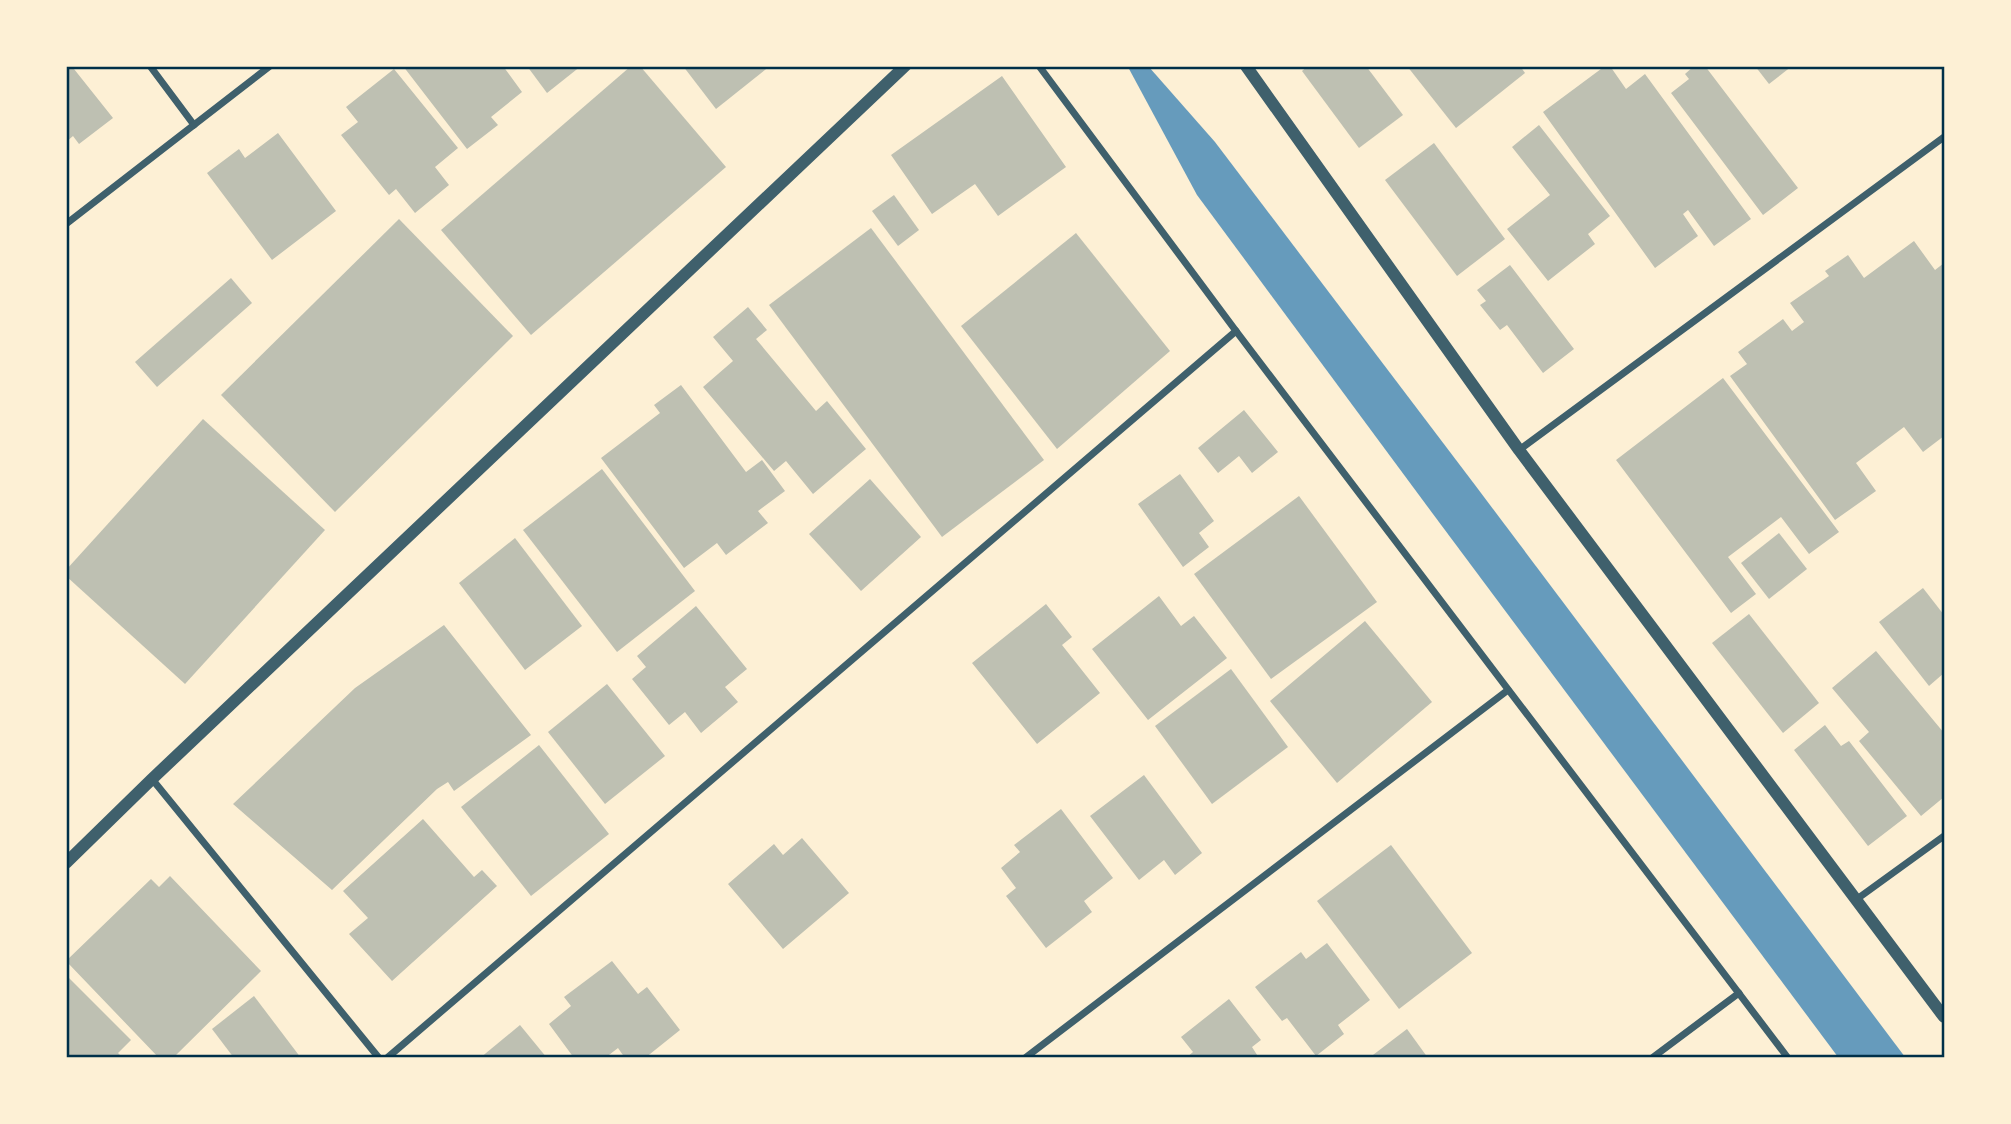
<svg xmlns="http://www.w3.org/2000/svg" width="2011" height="1124" viewBox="0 0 2011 1124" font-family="Rubik,sans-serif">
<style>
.water{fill:#669bbc}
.building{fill:#bec0b2}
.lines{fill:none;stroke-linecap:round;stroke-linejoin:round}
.minor{stroke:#3f606c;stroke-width:7}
.tertiary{stroke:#3f606c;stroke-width:12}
.neatline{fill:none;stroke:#003049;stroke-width:2.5}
</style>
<rect width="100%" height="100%" fill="#fdf0d5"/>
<path class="water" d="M1130 66 1149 67 1215 142 1475 485 1905 1057H1838L1433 514 1197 195 1128 67Z"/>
<g class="building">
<path d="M66 66H78L74 69 113 118 79 144 73 136 66 142Z"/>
<path d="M403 66H503L522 92 491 117 498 125 467 149Z"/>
<path d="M527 66H581L547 93Z"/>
<path d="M631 66H640L726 167 531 335 441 230Z"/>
<path d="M683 66H770L716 109Z"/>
<path d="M1308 66H1366L1403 115 1359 148 1302 71Z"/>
<path d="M1407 66H1520L1525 73 1456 128Z"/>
<path d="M1605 66H1610L1626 89 1645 74 1751 219 1714 246 1688 210 1683 214 1698 236 1655 268 1543 112Z"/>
<path d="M1694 66H1705L1798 188 1763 215 1671 93 1689 79 1685 74Z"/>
<path d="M1755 66H1792L1769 84Z"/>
<path d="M394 69 458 148 435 167 449 185 415 213 396 189 389 195 341 135 358 122 346 107Z"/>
<path d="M1002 76 1066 167 998 216 975 184 932 214 891 155Z"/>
<path d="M1539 125 1610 216 1588 234 1595 244 1548 281 1507 229 1550 195 1512 147Z"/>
<path d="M278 133 336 211 272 260 207 173 239 149 245 158Z"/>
<path d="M1434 143 1505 239 1457 276 1385 180Z"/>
<path d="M894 195 919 230 898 246 872 211Z"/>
<path d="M399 219 513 336 335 512 221 395Z"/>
<path d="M871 228 1044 460 942 537 769 305Z"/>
<path d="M1076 233 1170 351 1057 449 961 326Z"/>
<path d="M1914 241 1935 270 1944 263V436L1923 452 1904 427 1856 463 1876 491 1835 520 1730 376 1747 364 1738 352 1783 319 1792 331 1804 322 1790 303 1829 276 1825 271 1848 255 1864 278Z"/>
<path d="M1510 265 1574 349 1543 373 1507 325 1500 330 1480 305 1486 301 1477 290Z"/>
<path d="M231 278 252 303 157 387 135 362Z"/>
<path d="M748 307 767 330 756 339 816 411 827 401 866 449 813 494 786 461 774 471 703 387 733 361 713 337Z"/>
<path d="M1723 378 1839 532 1809 554 1781 517 1728 557 1756 594 1731 613 1616 460Z"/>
<path d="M681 385 746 472 762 460 785 491 758 511 768 523 726 555 717 543 684 568 601 458 660 413 654 405Z"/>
<path d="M1244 410 1278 452 1252 473 1239 456 1218 473 1198 448Z"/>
<path d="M203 419 325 530 185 684 66 576V570Z"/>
<path d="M602 469 695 591 617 652 523 530Z"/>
<path d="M1180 474 1214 521 1199 533 1209 547 1183 567 1138 504Z"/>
<path d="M870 479 921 537 861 591 809 534Z"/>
<path d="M1299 496 1377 602 1271 679 1194 574Z"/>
<path d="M1779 533 1807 569 1769 599 1741 563Z"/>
<path d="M515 538 582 626 525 670 459 583Z"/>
<path d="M1923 588 1944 615V673L1929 686 1879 622Z"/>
<path d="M1159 596 1181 626 1194 616 1227 658 1148 720 1092 649Z"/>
<path d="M1046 604 1072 637 1062 645 1100 693 1037 744 972 663Z"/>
<path d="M696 606 747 669 725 687 738 702 701 733 685 712 669 725 632 679 646 667 637 656Z"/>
<path d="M1749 614 1819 703 1783 733 1712 643Z"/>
<path d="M1365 621 1432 702 1337 783 1270 701Z"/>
<path d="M444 625 531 735 454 791 448 782 437 789 332 890 233 804 355 688Z"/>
<path d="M1876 651 1944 733V797L1921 816 1859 741 1869 732 1832 688Z"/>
<path d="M1231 669 1288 747 1212 804 1155 726Z"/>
<path d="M607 684 665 756 605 804 548 732Z"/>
<path d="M1825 725 1841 746 1849 741 1907 816 1868 846 1794 750Z"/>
<path d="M539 745 609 834 531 896 461 807Z"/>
<path d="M1144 775 1202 853 1175 875 1164 860 1139 880 1090 816Z"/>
<path d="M1061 809 1113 878 1084 901 1092 912 1046 948 1006 896 1016 888 1001 868 1020 852 1014 845Z"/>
<path d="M423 819 474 877 482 870 497 886 392 981 349 934 368 918 343 891Z"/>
<path d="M802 838 849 893 783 949 728 884 774 844 783 855Z"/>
<path d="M1391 845 1472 953 1399 1009 1317 901Z"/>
<path d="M170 876 261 971 173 1058H159L66 961 151 879 159 887Z"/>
<path d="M1327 943 1370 1000 1338 1025 1344 1034 1316 1056 1287 1018 1282 1021 1255 987 1301 952 1306 959Z"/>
<path d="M612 961 638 994 647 987 680 1030 645 1058H625L618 1048 605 1058H574L549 1024 571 1006 564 997Z"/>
<path d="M66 975 131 1040 118 1053 123 1058H66Z"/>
<path d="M254 996 301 1058H234L212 1029Z"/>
<path d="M1229 999 1261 1040 1252 1047 1259 1058H1186L1193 1052 1181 1037Z"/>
<path d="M520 1025 547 1058H480Z"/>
<path d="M1407 1029 1428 1058H1369Z"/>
</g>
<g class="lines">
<g class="minor">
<path d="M150 66 194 125"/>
<path d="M1039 66 1236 331 1788 1058"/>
<path d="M66 224 270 66"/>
<path d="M1519 450 1944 137"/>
<path d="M152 779 379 1058"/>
<path d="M1857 899 1944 836"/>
<path d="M387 1058 1236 331"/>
<path d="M1025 1058 1508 690"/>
<path d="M1652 1058 1739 993"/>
</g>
<g class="tertiary">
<path d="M1246 66 1519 450 1944 1017"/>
<path d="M66 863 152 779 905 66"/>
</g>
</g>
<rect width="2011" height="1124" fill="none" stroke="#fdf0d5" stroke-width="136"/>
<rect x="68" y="68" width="1875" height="988" class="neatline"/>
</svg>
